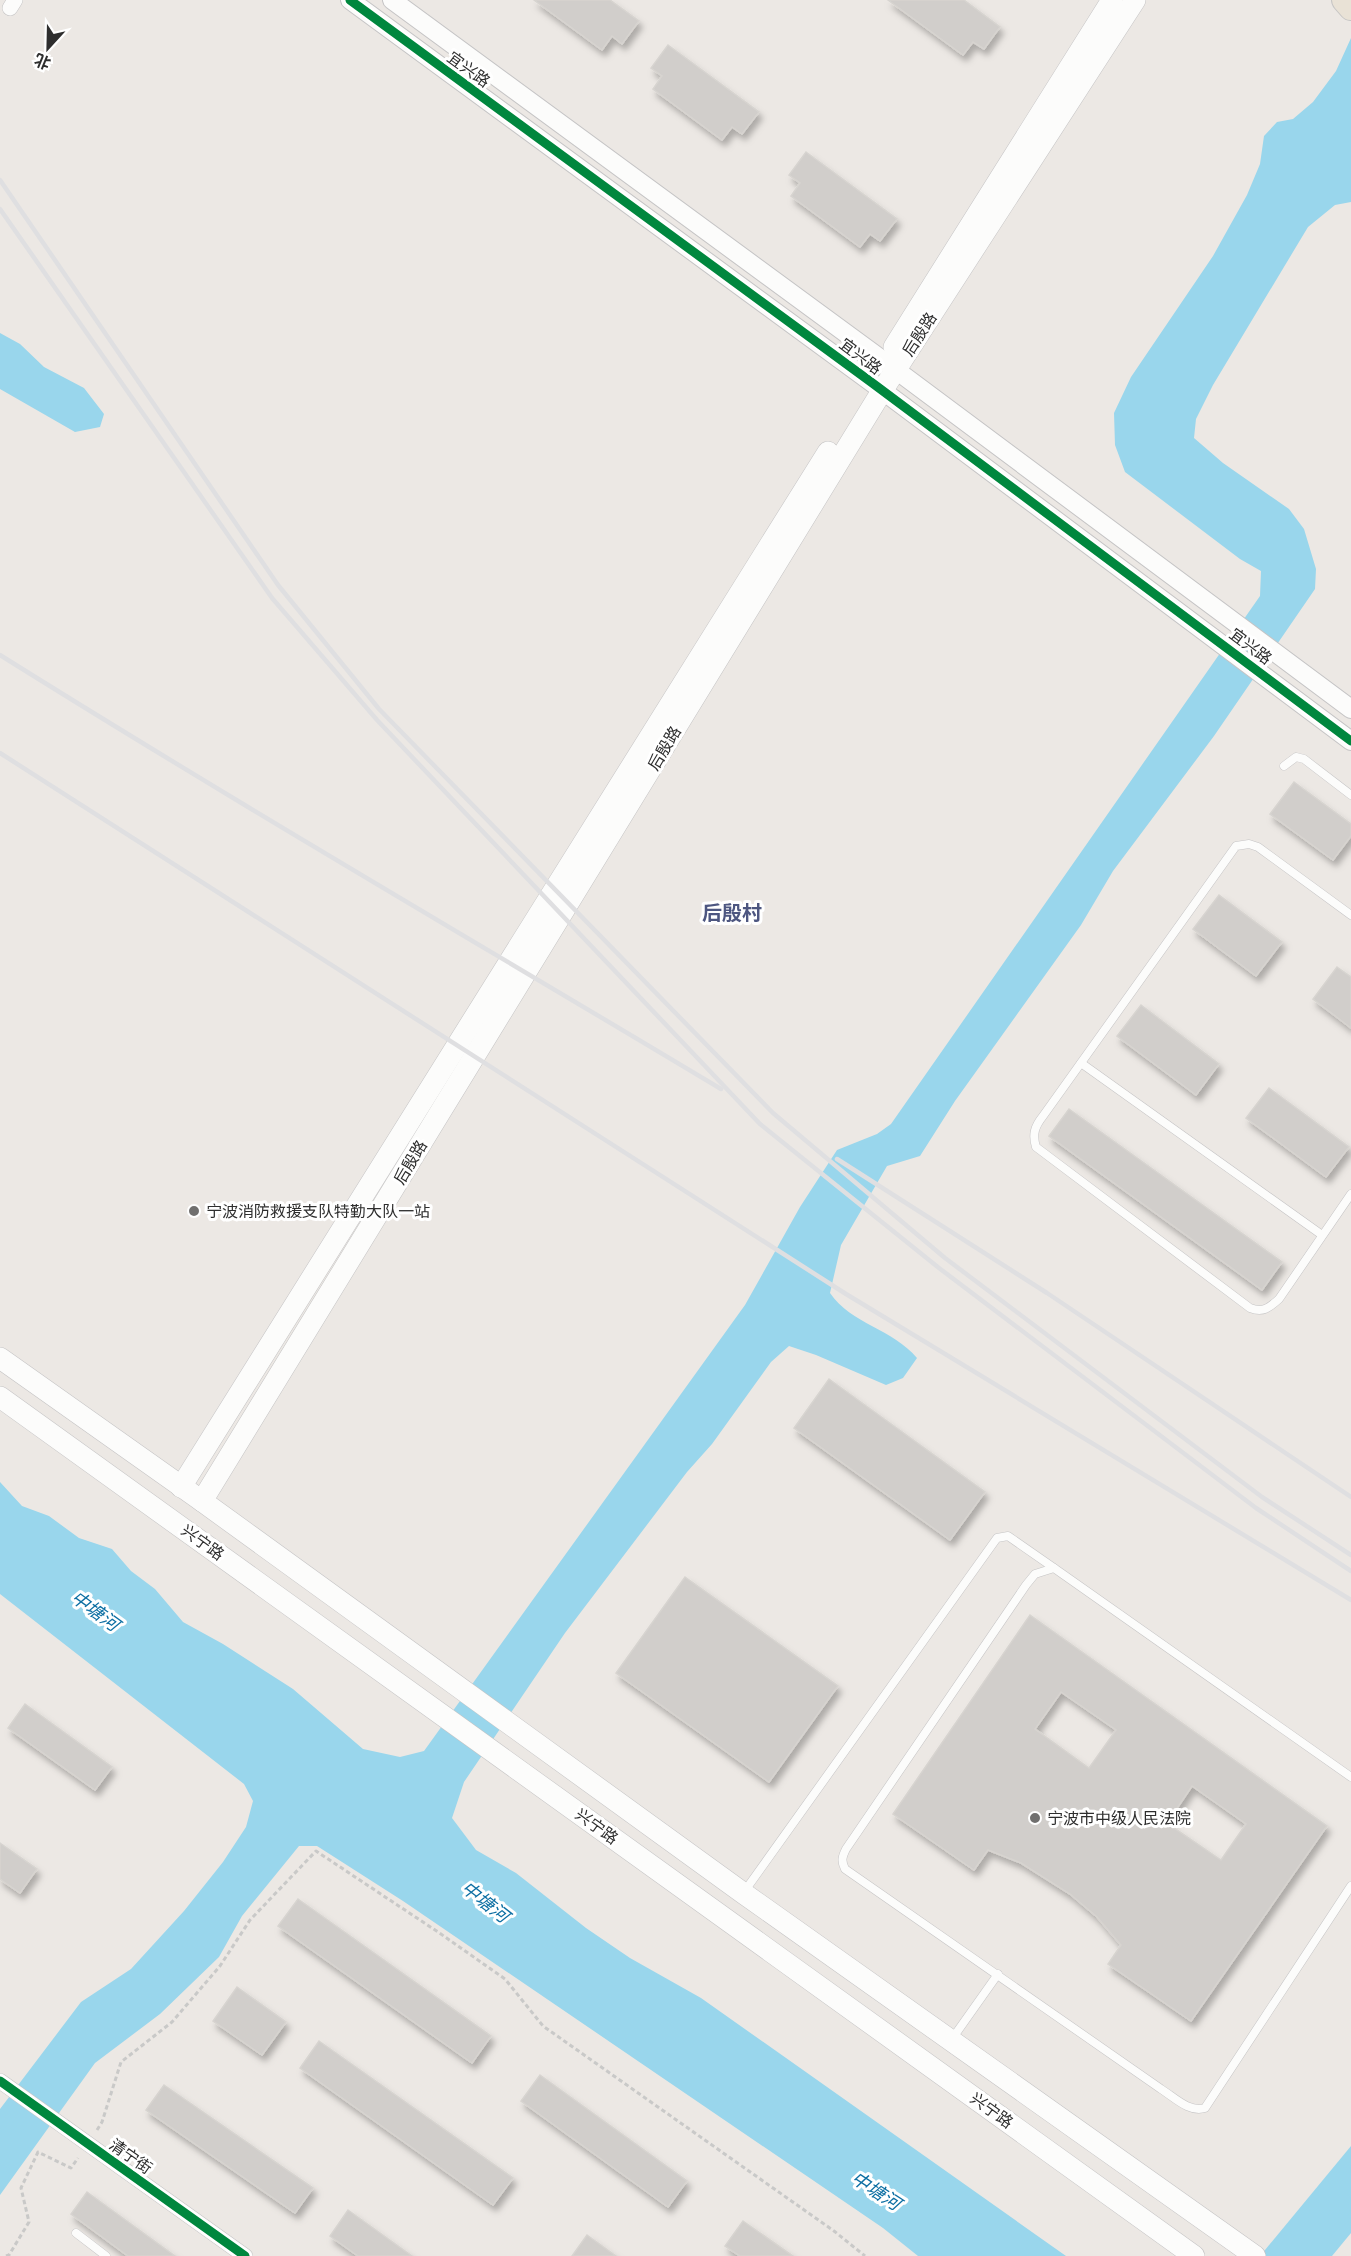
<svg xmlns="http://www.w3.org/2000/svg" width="1351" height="2256" viewBox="0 0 1351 2256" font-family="Manrope,'Noto Sans SC',sans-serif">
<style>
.water{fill:#99d6ec}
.building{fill:#d1cecb;stroke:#d7d4d0;stroke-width:1.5;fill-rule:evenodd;filter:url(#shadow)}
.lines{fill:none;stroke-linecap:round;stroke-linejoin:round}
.service-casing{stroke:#c5c4c5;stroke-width:9}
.minor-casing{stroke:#c5c4c5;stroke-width:16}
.tertiary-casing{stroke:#c5c4c5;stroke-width:20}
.secondary-casing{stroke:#c5c4c5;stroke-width:22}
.trunk-casing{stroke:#c6c5c4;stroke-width:26}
.path{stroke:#c9c9c8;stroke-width:3;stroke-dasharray:4.5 3;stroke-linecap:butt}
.service{stroke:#fcfcfb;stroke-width:8}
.minor{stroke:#fcfcfb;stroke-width:15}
.tertiary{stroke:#fcfcfb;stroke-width:18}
.secondary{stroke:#fcfcfb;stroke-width:21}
.trunk{stroke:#e9e2d6;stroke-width:24}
.rail{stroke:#dfdfe1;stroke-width:4.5}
.cycleway-casing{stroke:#fff;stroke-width:13}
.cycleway{stroke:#00873e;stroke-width:9}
.poi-dot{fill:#706f6e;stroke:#fff;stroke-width:2}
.labels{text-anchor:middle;stroke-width:6;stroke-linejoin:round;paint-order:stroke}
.street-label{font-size:16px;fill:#2e2e2e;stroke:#fff}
.poi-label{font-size:16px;fill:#2e2e2e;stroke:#fff;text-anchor:start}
.water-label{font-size:18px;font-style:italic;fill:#0d6fa3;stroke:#fff}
.quarter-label{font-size:20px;font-weight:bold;fill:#4d5680;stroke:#fff}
</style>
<defs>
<filter id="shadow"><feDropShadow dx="3.5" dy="6" stdDeviation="3" flood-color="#0004"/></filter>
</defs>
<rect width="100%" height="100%" fill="#ece8e4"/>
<g class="water">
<path d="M1351 38V202L1335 205 1308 227 1213 385 1196 419 1194 438 1223 463 1289 509 1304 529 1316 569 1315 589 1214 736 1113 871 1081 925 955 1101 920 1156 887 1166 841 1245 830 1293C851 1324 893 1329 917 1358L903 1378 886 1385 816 1355 789 1346 771 1362 712 1444 687 1472 565 1633 464 1782 452 1818 476 1850 516 1873 586 1928 630 1958 701 1998 1066 2256H918L883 2228 403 1901 317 1846H299L242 1916 219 1957 160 2014 95 2063 0 2195V2109L81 2002 131 1969 184 1911 223 1862 246 1827 253 1801 244 1784 0 1594V1482L22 1506 49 1516 79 1538 112 1549 131 1571 155 1589 183 1622 223 1644 293 1689 363 1749 400 1757 424 1751 745 1305 800 1207 837 1150 877 1134 891 1124 1260 596 1261 571 1240 559 1125 472 1115 445 1114 413 1131 377 1213 256 1247 195 1260 164 1264 136 1277 122 1293 119 1313 102 1336 71Z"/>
<path d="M0 333 20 344 44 367 84 388 104 414 100 427 75 432 0 389Z"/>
<path d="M1351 2146V2233L1332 2256H1260Z"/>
</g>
<g class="building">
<path d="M534 0H610L639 21 622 44 612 36 602 50Z"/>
<path d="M888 0H964L1000 27 984 49 973 42 963 55Z"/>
<path d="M668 45 759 112 742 134 732 127 722 140 653 89 662 76 651 68Z"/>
<path d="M806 152 897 219 880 241 870 234 860 247 791 196 800 183 789 175Z"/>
<path d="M1294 782 1351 824V836L1333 860 1270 814Z"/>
<path d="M1219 895 1282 942 1256 976 1193 929Z"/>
<path d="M1337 967 1351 977V1028L1313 999Z"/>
<path d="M1141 1005 1219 1064 1196 1095 1117 1036Z"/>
<path d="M1269 1088 1349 1147 1326 1177 1246 1118Z"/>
<path d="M1069 1109 1282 1262 1262 1290 1049 1136Z"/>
<path d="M829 1379 985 1492 950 1540 794 1428Z"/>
<path d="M685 1577 838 1686 769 1782 616 1673Z"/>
<path d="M1030 1615 1327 1826 1191 2021 1108 1964 1121 1945 1097 1917 1070 1894 1021 1863 988 1850 974 1870 893 1814ZM1061 1692 1116 1730 1089 1768 1035 1729ZM1192 1786 1246 1824 1221 1860 1167 1823Z"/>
<path d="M25 1704 112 1767 95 1790 8 1728Z"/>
<path d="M0 1843 37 1869 20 1893 0 1879Z"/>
<path d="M298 1899 491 2036 472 2063 278 1926Z"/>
<path d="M237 1987 286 2022 262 2055 213 2021Z"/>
<path d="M319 2041 513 2178 493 2205 300 2068Z"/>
<path d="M540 2075 687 2181 668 2207 521 2101Z"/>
<path d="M164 2085 313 2188 295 2213 146 2110Z"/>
<path d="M87 2192 175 2256H128L71 2214Z"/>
<path d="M348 2210 412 2256H358L330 2236Z"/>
<path d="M743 2221 793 2256H740L725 2246Z"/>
<path d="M587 2235 616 2256H572Z"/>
</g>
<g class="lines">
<g class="service-casing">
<g id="service">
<path d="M1284 766 1296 757 1304 759 1351 795"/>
<path d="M1351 915 1258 847 1249 844 1236 846 1043 1116C1035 1126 1032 1134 1036 1147L1250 1308C1263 1313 1269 1308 1279 1299L1351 1194"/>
<path d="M1081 1063 1322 1235"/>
<path d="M1351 1777 1054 1568 1035 1574 1026 1585 846 1849C842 1857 841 1861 845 1869L1161 2089C1174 2097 1189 2113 1205 2108L1351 1886"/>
<path d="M744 1892 997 1538 1008 1536 1054 1568"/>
<path d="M952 2039 998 1974"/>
<path d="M76 2233 106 2256"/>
</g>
</g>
<g class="minor-casing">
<g id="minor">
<path d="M10 8 15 0"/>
<path d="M0 2081 245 2256"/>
</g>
</g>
<g class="tertiary-casing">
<g id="tertiary">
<path d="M350 0 871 382 1351 741"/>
<path d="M392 0 896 370 1351 709"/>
</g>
</g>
<g class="secondary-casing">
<g id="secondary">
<path d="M894 347 1112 0"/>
<path d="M0 1358 202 1501 743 1893 1255 2256"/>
<path d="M0 1397 1194 2256"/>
<path d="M181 1487 828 452"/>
<path d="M202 1501 882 391 1135 0"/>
</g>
</g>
<g class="trunk-casing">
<path id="trunk" d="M1344 0 1351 8"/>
</g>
<g class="path">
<path d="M97 2130 102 2122 121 2062 172 2022 220 1966 250 1920 316 1851 438 1932 505 1979 543 2026 834 2231 865 2256"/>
<path d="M6 2256 9 2255 29 2222 21 2188 38 2152 71 2168 78 2158"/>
</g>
<use href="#service" class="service"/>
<use href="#minor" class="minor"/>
<use href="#tertiary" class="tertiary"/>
<use href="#secondary" class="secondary"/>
<use href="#trunk" class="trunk"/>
<g class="rail">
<path d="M0 180 278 585 379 709 773 1113 945 1258 1262 1497 1351 1555"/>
<path d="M0 209 272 598 377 720 760 1124 939 1268 1256 1508 1351 1571"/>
<path d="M0 655C238 804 481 945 721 1089"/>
<path d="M0 753 846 1294 1351 1600"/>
<path d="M837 1159 1047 1293 1351 1497"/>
</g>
<g class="cycleway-casing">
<g id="cycleway">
<path d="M350 0 871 382 1351 741"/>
<path d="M0 2081 245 2256"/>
</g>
</g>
<use href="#cycleway" class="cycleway"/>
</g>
<g class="poi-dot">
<circle cx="194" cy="1211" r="6"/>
<circle cx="1035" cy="1818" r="6"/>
</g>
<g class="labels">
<g class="street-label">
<text transform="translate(469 69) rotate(36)" y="6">宜兴路</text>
<text transform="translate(919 334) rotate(-57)" y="6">后殷路</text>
<text transform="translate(861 356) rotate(37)" y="6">宜兴路</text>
<text transform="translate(1251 646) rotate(37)" y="6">宜兴路</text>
<text transform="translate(664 748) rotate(-59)" y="6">后殷路</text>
<text transform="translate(410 1162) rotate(-59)" y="6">后殷路</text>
<text transform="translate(203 1542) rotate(36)" y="6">兴宁路</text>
<text transform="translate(597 1826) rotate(36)" y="6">兴宁路</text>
<text transform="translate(992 2110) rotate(36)" y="6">兴宁路</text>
<text transform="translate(131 2156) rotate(35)" y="6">清宁街</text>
</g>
<g class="poi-label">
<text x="206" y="1217">宁波消防救援支队特勤大队一站</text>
<text x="1047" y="1824">宁波市中级人民法院</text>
</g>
<g class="water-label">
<text transform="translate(95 1611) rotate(36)" y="6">中塘河</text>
<text transform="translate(485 1902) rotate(38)" y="6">中塘河</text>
<text transform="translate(876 2191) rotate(33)" y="6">中塘河</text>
</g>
<g class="quarter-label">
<text x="732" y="920">后殷村</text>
</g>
</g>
<g transform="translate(48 48) rotate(202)" stroke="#ffffff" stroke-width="4.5" paint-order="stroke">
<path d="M0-4.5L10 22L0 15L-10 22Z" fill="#2e2e2e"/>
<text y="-9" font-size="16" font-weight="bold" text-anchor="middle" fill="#2e2e2e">北</text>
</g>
</svg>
